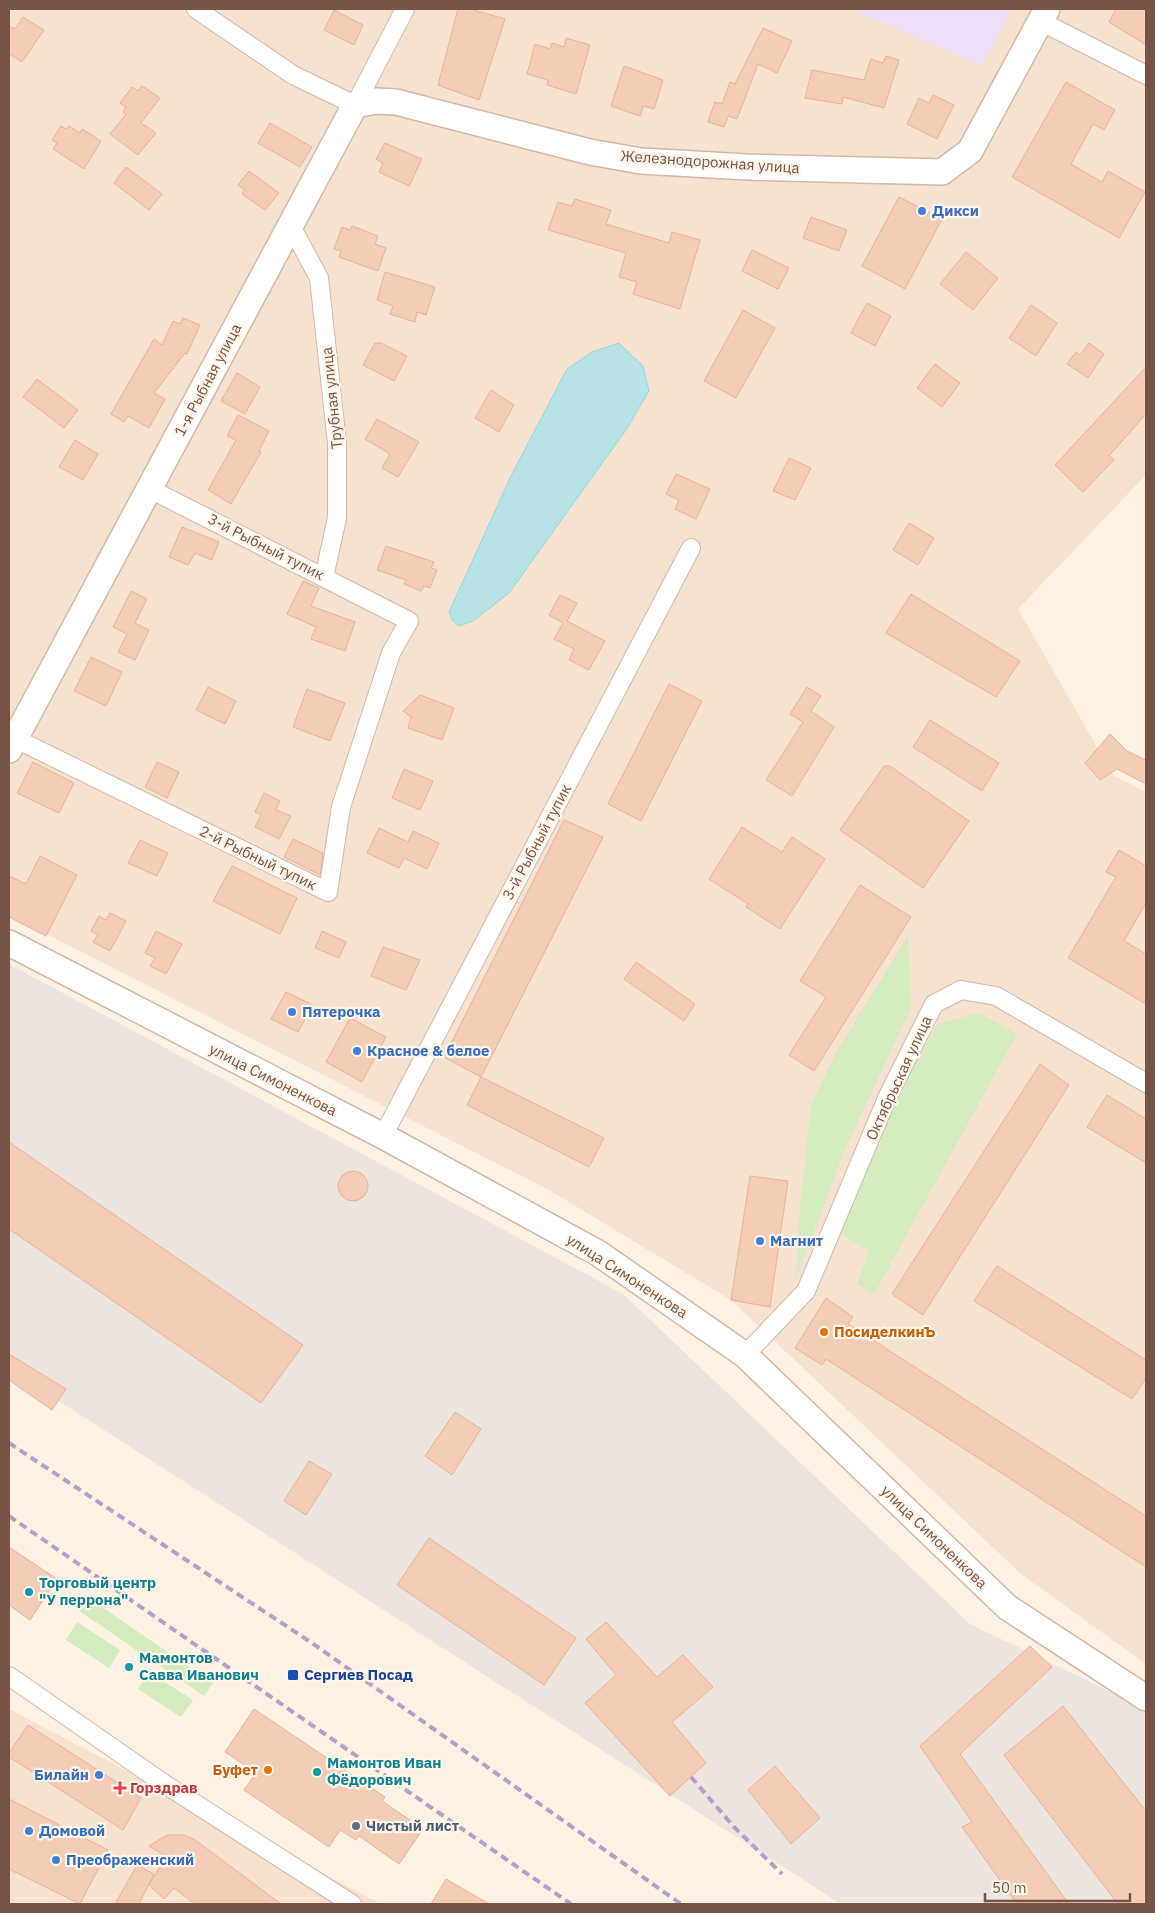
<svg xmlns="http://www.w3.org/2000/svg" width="1155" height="1913" viewBox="0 0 1155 1913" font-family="'IBM Plex Sans',sans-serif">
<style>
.residential{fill:#f5e2d1}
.industrial{fill:#ece4de}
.education{fill:#eee0f9}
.green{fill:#d5ebc1}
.water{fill:#b7e3e7;stroke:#9cd4da}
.building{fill:#f4cdb9;stroke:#e7b299}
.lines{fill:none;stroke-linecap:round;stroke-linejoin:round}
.street-casing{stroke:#d1baac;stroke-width:20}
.secondary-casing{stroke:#d4b9a9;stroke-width:28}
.street{stroke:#fff;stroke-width:18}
.secondary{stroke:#fff;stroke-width:25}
.rail{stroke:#b3a1c7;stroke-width:4;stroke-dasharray:8 5;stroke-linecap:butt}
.shop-dot{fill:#3f7fe0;stroke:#fff5ea;stroke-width:2}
.food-dot{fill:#e8710a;stroke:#fff5ea;stroke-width:2}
.culture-dot{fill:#0f9aa8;stroke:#fff5ea;stroke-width:2}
.transit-dot{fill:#1a4fb4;stroke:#fff5ea;stroke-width:2}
.health-dot{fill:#e0444e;stroke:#fff5ea;stroke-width:2}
.service-dot{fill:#5c6f8a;stroke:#fff5ea;stroke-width:2}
.labels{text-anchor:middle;stroke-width:4.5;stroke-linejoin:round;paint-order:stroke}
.street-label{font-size:15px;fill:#765548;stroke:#fff5ea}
.shop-label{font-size:15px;font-weight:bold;fill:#366cbe;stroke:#fff5ea;text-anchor:start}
.food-label{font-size:15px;font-weight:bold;fill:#c56008;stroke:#fff5ea;text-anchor:start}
.culture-label{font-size:15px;font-weight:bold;fill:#0d838f;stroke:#fff5ea;text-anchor:start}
.transit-label{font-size:15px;font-weight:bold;fill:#164399;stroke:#fff5ea;text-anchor:start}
.health-label{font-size:15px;font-weight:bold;fill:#be3a42;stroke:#fff5ea;text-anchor:start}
.service-label{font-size:15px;font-weight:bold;fill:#4e5e75;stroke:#fff5ea;text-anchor:start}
</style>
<rect width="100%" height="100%" fill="#fdf1e3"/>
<g class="residential">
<path d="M9 9H1146V475L1018 609 1113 775 1146 792V1664L1021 1574 731 1300 549 1190 9 915Z"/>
<path d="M9 1709 381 1904H9Z"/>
</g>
<path class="industrial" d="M9 964 623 1294 970 1624 1146 1709V1904H841L9 1369Z"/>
<path class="education" d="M852 9H1012L982 66Z"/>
<g class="green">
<path d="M908 936 911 1008 845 1149 796 1279 799 1217 811 1105 837 1051Z"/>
<path d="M979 1013 1017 1034 874 1294 857 1284 869 1251 840 1233 899 1094 937 1024Z"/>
<path d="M87 1597 213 1683 204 1696 78 1610Z"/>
<path d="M77 1622 120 1650 109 1668 66 1640Z"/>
<path d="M149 1672 193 1700 181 1717 138 1689Z"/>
</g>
<path class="water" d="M619 343 643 366 649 391 626 430 509 593 473 621 459 626 452 620 449 612 512 474 567 369 592 352Z"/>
<g class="building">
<path d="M458 9H470L505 19 479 100 438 85Z"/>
<path d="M1116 9H1146V45L1109 22Z"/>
<path d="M334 10 363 25 354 45 324 30Z"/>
<path d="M23 17 44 30 22 62 9 54V26L15 29Z"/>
<path d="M763 28 792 41 777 73 758 64 737 119 728 116 724 127 708 122 715 102 722 104 730 82 735 84Z"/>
<path d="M566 38 590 45 576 94 547 85 548 80 527 74 535 44 550 49 552 43 564 47Z"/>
<path d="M886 56 899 60 884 108 843 97 842 104 805 98 812 70 864 80 871 59 883 63Z"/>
<path d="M624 66 663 80 654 109 643 106 640 116 611 106Z"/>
<path d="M1066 82 1115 110 1104 130 1093 124 1071 164 1102 182 1108 171 1145 192 1119 238 1012 177Z"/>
<path d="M142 86 160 98 141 123 156 133 138 155 110 134 126 114 123 112 126 107 120 103 132 87 138 91Z"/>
<path d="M933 95 954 105 937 139 907 124 919 98 929 103Z"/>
<path d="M270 123 312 147 300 167 258 143Z"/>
<path d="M61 126 66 129 69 126 80 133 82 129 101 141 84 169 53 149 57 143 52 140Z"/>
<path d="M385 143 422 159 409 186 379 172 383 163 376 159Z"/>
<path d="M126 167 162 194 149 210 114 183Z"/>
<path d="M249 171 279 193 265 210 242 194 245 190 238 185Z"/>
<path d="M899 197 942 219 905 289 862 266Z"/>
<path d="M575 199 611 210 606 224 669 243 672 232 700 240 680 309 633 294 637 282 619 277 626 253 548 230 558 202 572 206Z"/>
<path d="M811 217 847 230 839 251 803 238Z"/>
<path d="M352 226 378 236 375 244 386 248 378 271 339 257 341 251 334 249 342 227 350 230Z"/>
<path d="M752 250 789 268 778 289 742 271Z"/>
<path d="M966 252 998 278 973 310 940 284Z"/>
<path d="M385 272 435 287 426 315 417 312 415 322 390 314 393 306 377 300Z"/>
<path d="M867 303 891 316 875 346 851 333Z"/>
<path d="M1031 305 1057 323 1036 356 1009 338Z"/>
<path d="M743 310 775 328 736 398 704 381Z"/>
<path d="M183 318 200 325 187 354 185 353 154 393 165 399 149 428 128 416 124 422 111 414 154 339 162 345 173 321 180 324Z"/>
<path d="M375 343H381L407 356 394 381 363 365Z"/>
<path d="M1089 343 1104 354 1088 378 1067 364 1076 352 1080 355Z"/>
<path d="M935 364 960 383 942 407 917 388Z"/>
<path d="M1146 367V414L1109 456 1114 460 1083 492 1055 465Z"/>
<path d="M237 373 260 387 245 414 221 401Z"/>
<path d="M37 379 78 410 64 428 23 397Z"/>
<path d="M491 390 514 405 499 432 475 418Z"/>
<path d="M238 415 269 431 259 451 261 452 231 504 208 490 236 440 227 436Z"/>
<path d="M377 419 419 442 398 477 382 468 390 454 365 439Z"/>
<path d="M75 440 98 454 83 480 59 467Z"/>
<path d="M789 458 811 468 795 500 773 491Z"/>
<path d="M676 474 710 489 696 519 675 509 679 500 666 494Z"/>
<path d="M909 523 934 538 918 565 893 550Z"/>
<path d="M182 527 219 542 212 560 195 553 188 565 169 557Z"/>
<path d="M386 546 434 562 431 568 437 570 430 588 424 586 421 591 404 584 406 580 377 570Z"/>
<path d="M303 581 319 588 311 606 355 622 345 651 311 639 316 627 287 614Z"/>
<path d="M131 591 147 599 135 623 149 630 135 660 118 652 127 634 113 627Z"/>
<path d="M911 594 1020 661 996 697 886 633Z"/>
<path d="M560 595 577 603 567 621 605 641 589 670 569 660 574 649 554 639 563 623 549 615Z"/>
<path d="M91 657 122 672 106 706 74 691Z"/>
<path d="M669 684 702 701 641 821 608 804Z"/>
<path d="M208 687 236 701 225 724 196 710Z"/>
<path d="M807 687 821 696 811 711 834 727 792 796 766 780 803 722 790 714Z"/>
<path d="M307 689 345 703 330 741 293 727Z"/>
<path d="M420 695 454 708 442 740 408 728 411 717 403 711Z"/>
<path d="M930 720 999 763 982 791 913 747Z"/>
<path d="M1110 734 1127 751 1146 760V784L1117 769 1100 780 1085 763Z"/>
<path d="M33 762 74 783 59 813 17 793Z"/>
<path d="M157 762 179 772 167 798 145 787Z"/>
<path d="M884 766H890L969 821 923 888 840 830Z"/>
<path d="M404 769 433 781 420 810 392 798Z"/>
<path d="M264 793 280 801 276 810 291 816 279 839 255 827 261 815 255 812Z"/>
<path d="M564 820 603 837 481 1077 444 1057Z"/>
<path d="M742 827 782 852 792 837 825 859 780 929 746 907 748 904 709 879Z"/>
<path d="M379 828 408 842 413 831 439 843 427 869 404 858 399 868 367 853Z"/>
<path d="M293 839 323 853 320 875 284 857Z"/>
<path d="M140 840 168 853 157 876 128 863Z"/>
<path d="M1119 850 1146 866V903L1124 941 1146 954V1004L1068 958 1116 877 1106 872Z"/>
<path d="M40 856 77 875 46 936 9 917V876L26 884Z"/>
<path d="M232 866 297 898 280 934 213 901Z"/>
<path d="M860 885 911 917 814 1071 789 1055 826 997 800 981Z"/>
<path d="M110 913 126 921 110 951 93 942 98 935 91 931 99 916 106 920Z"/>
<path d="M156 931 182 944 166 974 150 966 155 958 145 953Z"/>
<path d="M322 931 346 942 339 958 315 948Z"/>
<path d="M383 947 420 960 406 990 371 976Z"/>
<path d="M636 962 695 1004 684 1021 624 979Z"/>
<path d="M286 992 313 1005 298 1032 271 1019Z"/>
<path d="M350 1018 386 1037 362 1082 326 1062Z"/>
<path d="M1040 1064 1069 1085 923 1315 892 1294Z"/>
<path d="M481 1077 604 1138 589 1167 467 1105Z"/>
<path d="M1107 1095 1146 1119V1163L1087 1127Z"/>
<path d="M9 1142 303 1345 261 1403 9 1229Z"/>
<circle cx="353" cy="1186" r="15"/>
<path d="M750 1176 788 1181 770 1307 731 1300Z"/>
<path d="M997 1266 1146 1360V1378L1132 1399 974 1301Z"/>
<path d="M826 1298 853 1317 848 1324 1146 1516V1567L826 1359 822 1365 795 1348Z"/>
<path d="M9 1354 66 1389 52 1410 9 1380Z"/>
<path d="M455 1412 481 1429 452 1475 425 1456Z"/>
<path d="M309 1461 332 1474 306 1515 284 1501Z"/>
<path d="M429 1538 576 1638 544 1685 397 1585Z"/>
<path d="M9 1547 57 1579 30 1620 9 1605Z"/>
<path d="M606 1622 657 1677 683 1655 713 1687 672 1722 706 1763 670 1796 585 1703 616 1675 586 1639Z"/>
<path d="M1030 1646 1052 1667 960 1754 1069 1904H1017L962 1827 972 1822 920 1746Z"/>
<path d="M1063 1706 1146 1811V1904H1118L1004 1755Z"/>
<path d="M254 1709 385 1797 382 1801 423 1829 399 1864 359 1836 356 1840 340 1830 329 1847 244 1790 256 1773 225 1752Z"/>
<path d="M28 1725 141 1798 123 1830 9 1757V1753Z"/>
<path d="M775 1766 820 1818 791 1844 748 1790Z"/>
<path d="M9 1799 108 1850 80 1904 9 1869Z"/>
<path d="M167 1835H184L194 1839 281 1904H195L174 1888 164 1899 149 1885 166 1856 149 1846Z"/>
<path d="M137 1865 154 1874 139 1904H115Z"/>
<path d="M446 1879 489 1904H431Z"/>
</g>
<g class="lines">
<g class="street-casing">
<g id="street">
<path d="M196 9 293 75 355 105 405 9"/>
<path d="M1040 21 1146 75"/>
<path d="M291 226 319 278 337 443V518L324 577"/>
<path d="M14 738 328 892 341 807 391 653 409 621 150 489"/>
<path d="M383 1136 691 548"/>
<path d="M745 1355 806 1291 888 1096 934 1004 961 990 996 996 1146 1083"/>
<path d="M9 1676 163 1783 352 1904"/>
</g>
</g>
<g class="secondary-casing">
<g id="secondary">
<path d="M9 750 355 105 376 101 396 102 590 152 641 161 747 167 942 172 970 151 1047 9"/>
<path d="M9 943 383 1136 598 1253 745 1355 1007 1607 1146 1698"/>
</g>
</g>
<use href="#street" class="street"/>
<use href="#secondary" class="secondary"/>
<g class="rail">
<path d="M9 1443 312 1643 681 1904"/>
<path d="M9 1516 571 1904"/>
<path d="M691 1777 734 1827 782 1874"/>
</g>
</g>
<g class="shop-dot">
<circle cx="922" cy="211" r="5"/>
<circle cx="292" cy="1012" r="5"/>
<circle cx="357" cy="1051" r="5"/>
<circle cx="760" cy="1241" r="5"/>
<circle cx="99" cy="1775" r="5"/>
<circle cx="29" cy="1831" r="5"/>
<circle cx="56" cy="1860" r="5"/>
</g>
<g class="food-dot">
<circle cx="824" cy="1332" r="5"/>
<circle cx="268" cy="1770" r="5"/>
</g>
<g class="culture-dot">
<circle cx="29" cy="1592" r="5"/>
<circle cx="129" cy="1667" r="5"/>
<circle cx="317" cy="1772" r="5"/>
</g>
<rect class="transit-dot" x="287" y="1669" width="12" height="12" rx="2.5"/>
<path class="health-dot" d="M117.5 1780.5h5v5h5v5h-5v5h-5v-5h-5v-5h5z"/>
<circle class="service-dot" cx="356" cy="1826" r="5"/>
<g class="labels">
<g class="street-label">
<text transform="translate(710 162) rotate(4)" y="5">Железнодорожная улица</text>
<text transform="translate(208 380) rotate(-62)" y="5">1-я Рыбная улица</text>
<text transform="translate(332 398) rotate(-96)" y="5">Трубная улица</text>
<text transform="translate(266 547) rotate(27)" y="5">3-й Рыбный тупик</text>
<text transform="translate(537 842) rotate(-62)" y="5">3-й Рыбный тупик</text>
<text transform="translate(258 858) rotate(26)" y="5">2-й Рыбный тупик</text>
<text transform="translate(899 1078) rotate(-65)" y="5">Октябрьская улица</text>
<text transform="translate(273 1080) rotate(27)" y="5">улица Симоненкова</text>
<text transform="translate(627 1276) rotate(33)" y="5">улица Симоненкова</text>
<text transform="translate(934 1537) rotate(44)" y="5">улица Симоненкова</text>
</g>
<g class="shop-label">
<text x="932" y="216">Дикси</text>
<text x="302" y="1017">Пятерочка</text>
<text x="367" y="1056">Красное &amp; белое</text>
<text x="770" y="1246">Магнит</text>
<text x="89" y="1780" text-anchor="end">Билайн</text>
<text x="39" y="1836">Домовой</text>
<text x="66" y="1865">Преображенский</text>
</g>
<g class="food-label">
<text x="834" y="1337">ПосиделкинЪ</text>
<text x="258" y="1775" text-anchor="end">Буфет</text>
</g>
<g class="culture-label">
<text x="39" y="1588">Торговый центр<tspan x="39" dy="17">"У перрона"</tspan></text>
<text x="139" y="1663">Мамонтов<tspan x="139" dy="17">Савва Иванович</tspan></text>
<text x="327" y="1768">Мамонтов Иван<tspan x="327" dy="17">Фёдорович</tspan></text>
</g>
<g class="transit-label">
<text x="304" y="1680">Сергиев Посад</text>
</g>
<g class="health-label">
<text x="130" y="1793">Горздрав</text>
</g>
<g class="service-label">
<text x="366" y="1831">Чистый лист</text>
</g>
</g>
<rect width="1155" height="1913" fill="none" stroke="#765548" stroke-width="20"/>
<path d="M985 1893v8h145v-8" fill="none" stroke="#765548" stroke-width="2.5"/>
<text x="992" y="1893" font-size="15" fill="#765548" stroke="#fff5ea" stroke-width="4" paint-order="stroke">50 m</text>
</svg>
